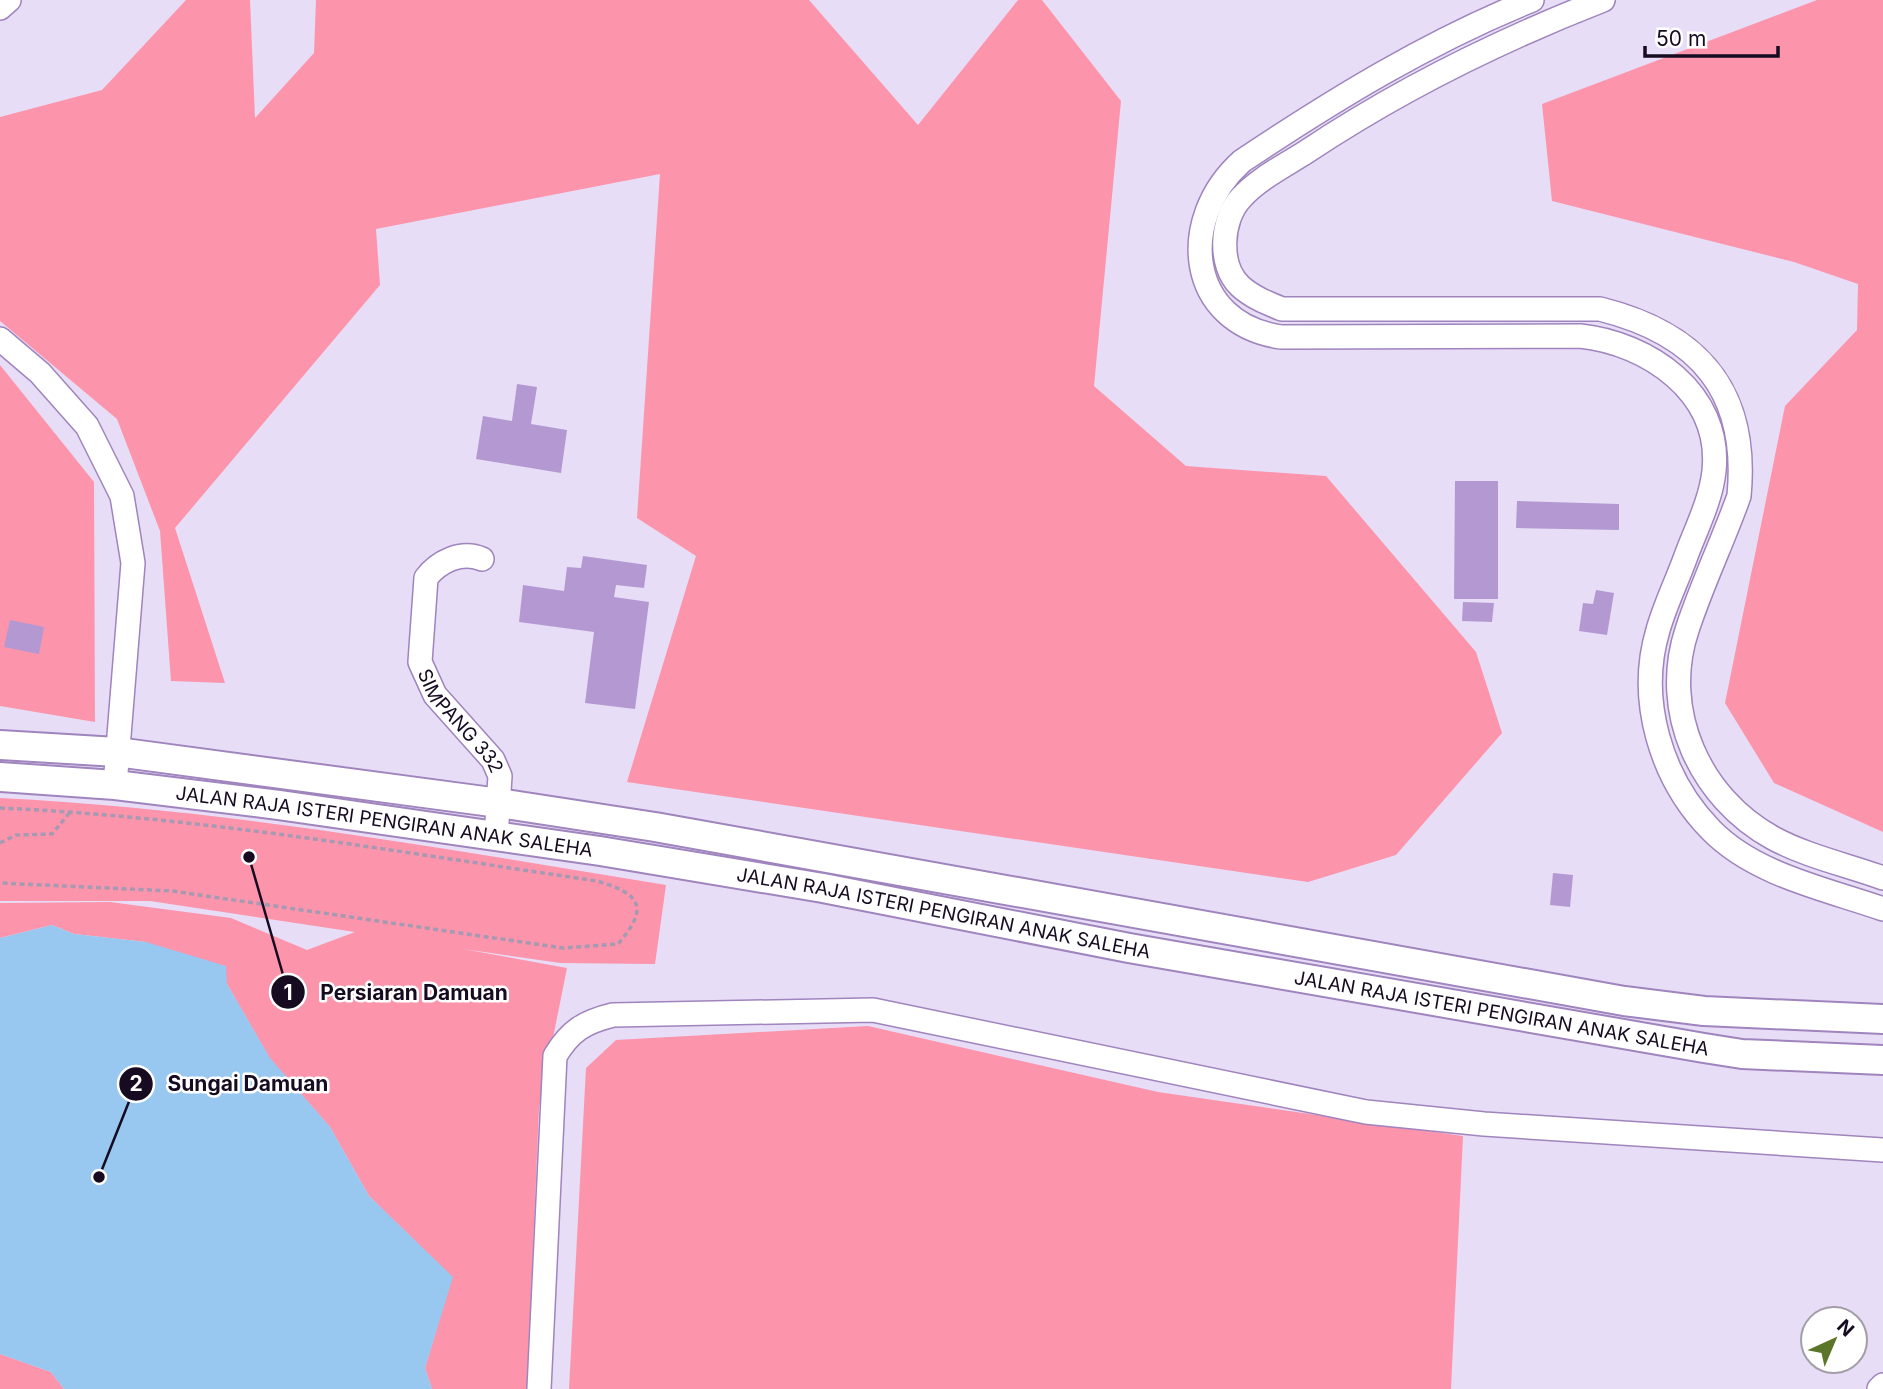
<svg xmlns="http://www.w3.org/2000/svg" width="1883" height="1389" viewBox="0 0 1883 1389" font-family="Inter,sans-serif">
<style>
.green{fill:#fc94ac}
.water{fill:#98c7f0}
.building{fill:#b398d2}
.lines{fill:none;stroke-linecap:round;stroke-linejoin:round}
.minor-casing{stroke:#9f84bd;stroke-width:26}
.major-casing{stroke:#9f84bd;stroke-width:32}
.path{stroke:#a59ab2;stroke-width:3.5;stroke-dasharray:5 3.5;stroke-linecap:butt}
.minor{stroke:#fff;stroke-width:23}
.major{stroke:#fff;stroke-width:28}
.labels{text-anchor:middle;stroke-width:5;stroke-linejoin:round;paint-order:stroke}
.street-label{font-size:19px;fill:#160b20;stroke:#fff}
.leader{fill:none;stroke:#160b20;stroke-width:2.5}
.callout-dot{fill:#160b20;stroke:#fff;stroke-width:2.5}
.mark-label{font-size:21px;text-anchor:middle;font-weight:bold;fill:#fff}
.callout-label{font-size:21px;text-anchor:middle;font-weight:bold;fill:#160b20;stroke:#fff;stroke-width:5;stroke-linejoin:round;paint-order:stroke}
</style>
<rect width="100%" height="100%" fill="#e8ddf6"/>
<g class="green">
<path d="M186 0H250L255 118 314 53 316 0H809L918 125 1018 0H1042L1121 101 1094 386 1186 466 1326 476 1476 652 1502 733 1396 855 1308 882 627 782 696 556 637 518 660 174 376 229 380 285 175 528 225 683 171 681 160 531 117 419 0 321V117L102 90Z"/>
<path d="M1817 0H1883V832L1774 783 1725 703 1785 406 1857 330 1858 284 1794 262 1552 201 1542 104Z"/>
<path d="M0 365 94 482 95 722 0 706Z"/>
<path d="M0 798C224 809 445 849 666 885L655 964 560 963 463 949 567 968 539 1108 527 1389H432L425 1368 452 1277 369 1196 330 1127 270 1059 227 984 146 942 74 934 52 925 0 938V903L110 902 231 918 307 950 355 932 150 901H0Z"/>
<path d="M868 1026 1158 1092 1463 1136 1451 1389H569L586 1068 616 1040Z"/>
<path d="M0 1354 51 1372 64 1389H0Z"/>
</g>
<path class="water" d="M52 925 74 934 146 942 226 966 227 984 270 1058 330 1127 369 1196 453 1277 425 1368 432 1389H64L51 1372 0 1354V938Z"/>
<g class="building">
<path d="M517 384 537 387 531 424 567 430 561 473 476 459 483 416 512 421Z"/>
<path d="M1455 481H1498V599H1454Z"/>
<path d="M1517 501 1619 504V530L1516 528Z"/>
<path d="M583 556 647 565 644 588 616 585 614 597 649 602 635 709 585 703 594 632 519 622 523 585 564 591 567 567 581 568Z"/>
<path d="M1596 590 1614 593 1607 635 1579 631 1583 603 1593 604Z"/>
<path d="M1463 602 1494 603 1492 622 1462 621Z"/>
<path d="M10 620 44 627 39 654 4 647Z"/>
<path d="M1553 873 1573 875 1570 907 1550 905Z"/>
</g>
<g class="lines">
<g class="minor-casing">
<g id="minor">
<path d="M1532 0C1428 42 1335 99 1242 161 1177 219 1186 323 1281 337L1580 336C1648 343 1722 393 1714 471 1711 500 1696 529 1686 556 1677 581 1665 605 1658 630 1637 700 1661 779 1711 830 1755 875 1826 889 1883 909"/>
<path d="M1603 0C1498 41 1399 90 1306 152 1284 166 1258 179 1241 198 1221 219 1218 265 1240 286 1252 297 1267 303 1282 309H1600C1700 334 1749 392 1739 496 1723 541 1702 584 1687 630 1660 711 1700 798 1773 838 1806 856 1847 865 1883 878"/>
<path d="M0 8 9 0"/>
<path d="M0 339 40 373 87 426 122 496 133 563 115 785"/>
<path id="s1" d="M482 559C461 550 438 562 426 578L420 662 435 695 493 760 500 776 496 837"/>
<path d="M539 1389 555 1056C570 1031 584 1022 613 1015L873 1010 1366 1112 1484 1124 1883 1150"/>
<path d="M1879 1389 1883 1385"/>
</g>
</g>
<g class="major-casing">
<g id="major">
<path d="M0 745 117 752 499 803 655 827 1624 1001 1704 1011 1883 1019"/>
<path id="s2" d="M0 777 115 785 279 805 600 851 823 888 1129 948 1704 1048 1742 1054 1883 1060"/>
</g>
</g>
<g class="path">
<path d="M0 808C201 817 399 852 597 881 642 894 649 908 618 944L563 948 172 891 0 883"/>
<path d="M0 843 16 835 52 834 71 811"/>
</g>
<use href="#minor" class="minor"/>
<use href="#major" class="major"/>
</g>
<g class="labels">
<g class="street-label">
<text dy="7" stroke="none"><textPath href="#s1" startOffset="220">SIMPANG 332</textPath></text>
<text dy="7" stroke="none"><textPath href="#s2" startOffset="387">JALAN RAJA ISTERI PENGIRAN ANAK SALEHA</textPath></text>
<text dy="7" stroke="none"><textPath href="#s2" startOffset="954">JALAN RAJA ISTERI PENGIRAN ANAK SALEHA</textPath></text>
<text dy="7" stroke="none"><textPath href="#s2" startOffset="1521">JALAN RAJA ISTERI PENGIRAN ANAK SALEHA</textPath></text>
</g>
</g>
<path class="leader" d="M249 857L288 992M99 1177L136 1084"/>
<g class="callout-dot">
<circle cx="249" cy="857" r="7"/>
<circle cx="99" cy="1177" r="7"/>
<circle cx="288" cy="992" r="18"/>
<circle cx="136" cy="1084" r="18"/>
</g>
<g class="mark-label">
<text x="288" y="1000">1</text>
<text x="136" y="1091">2</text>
</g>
<g class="callout-label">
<text x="414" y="1000">Persiaran Damuan</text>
<text x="248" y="1091">Sungai Damuan</text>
</g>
<g transform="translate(1834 1340) rotate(44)"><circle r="33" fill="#ffffff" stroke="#a29da6" stroke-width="2"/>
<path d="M0-5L12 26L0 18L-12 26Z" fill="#5c7629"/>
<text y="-10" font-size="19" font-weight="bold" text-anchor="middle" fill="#160b20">N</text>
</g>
<path d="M1645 46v10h133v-10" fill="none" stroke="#160b20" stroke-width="3.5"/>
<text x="1656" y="46" font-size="21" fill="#160b20" stroke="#ffffff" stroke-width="5" paint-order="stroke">50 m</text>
</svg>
